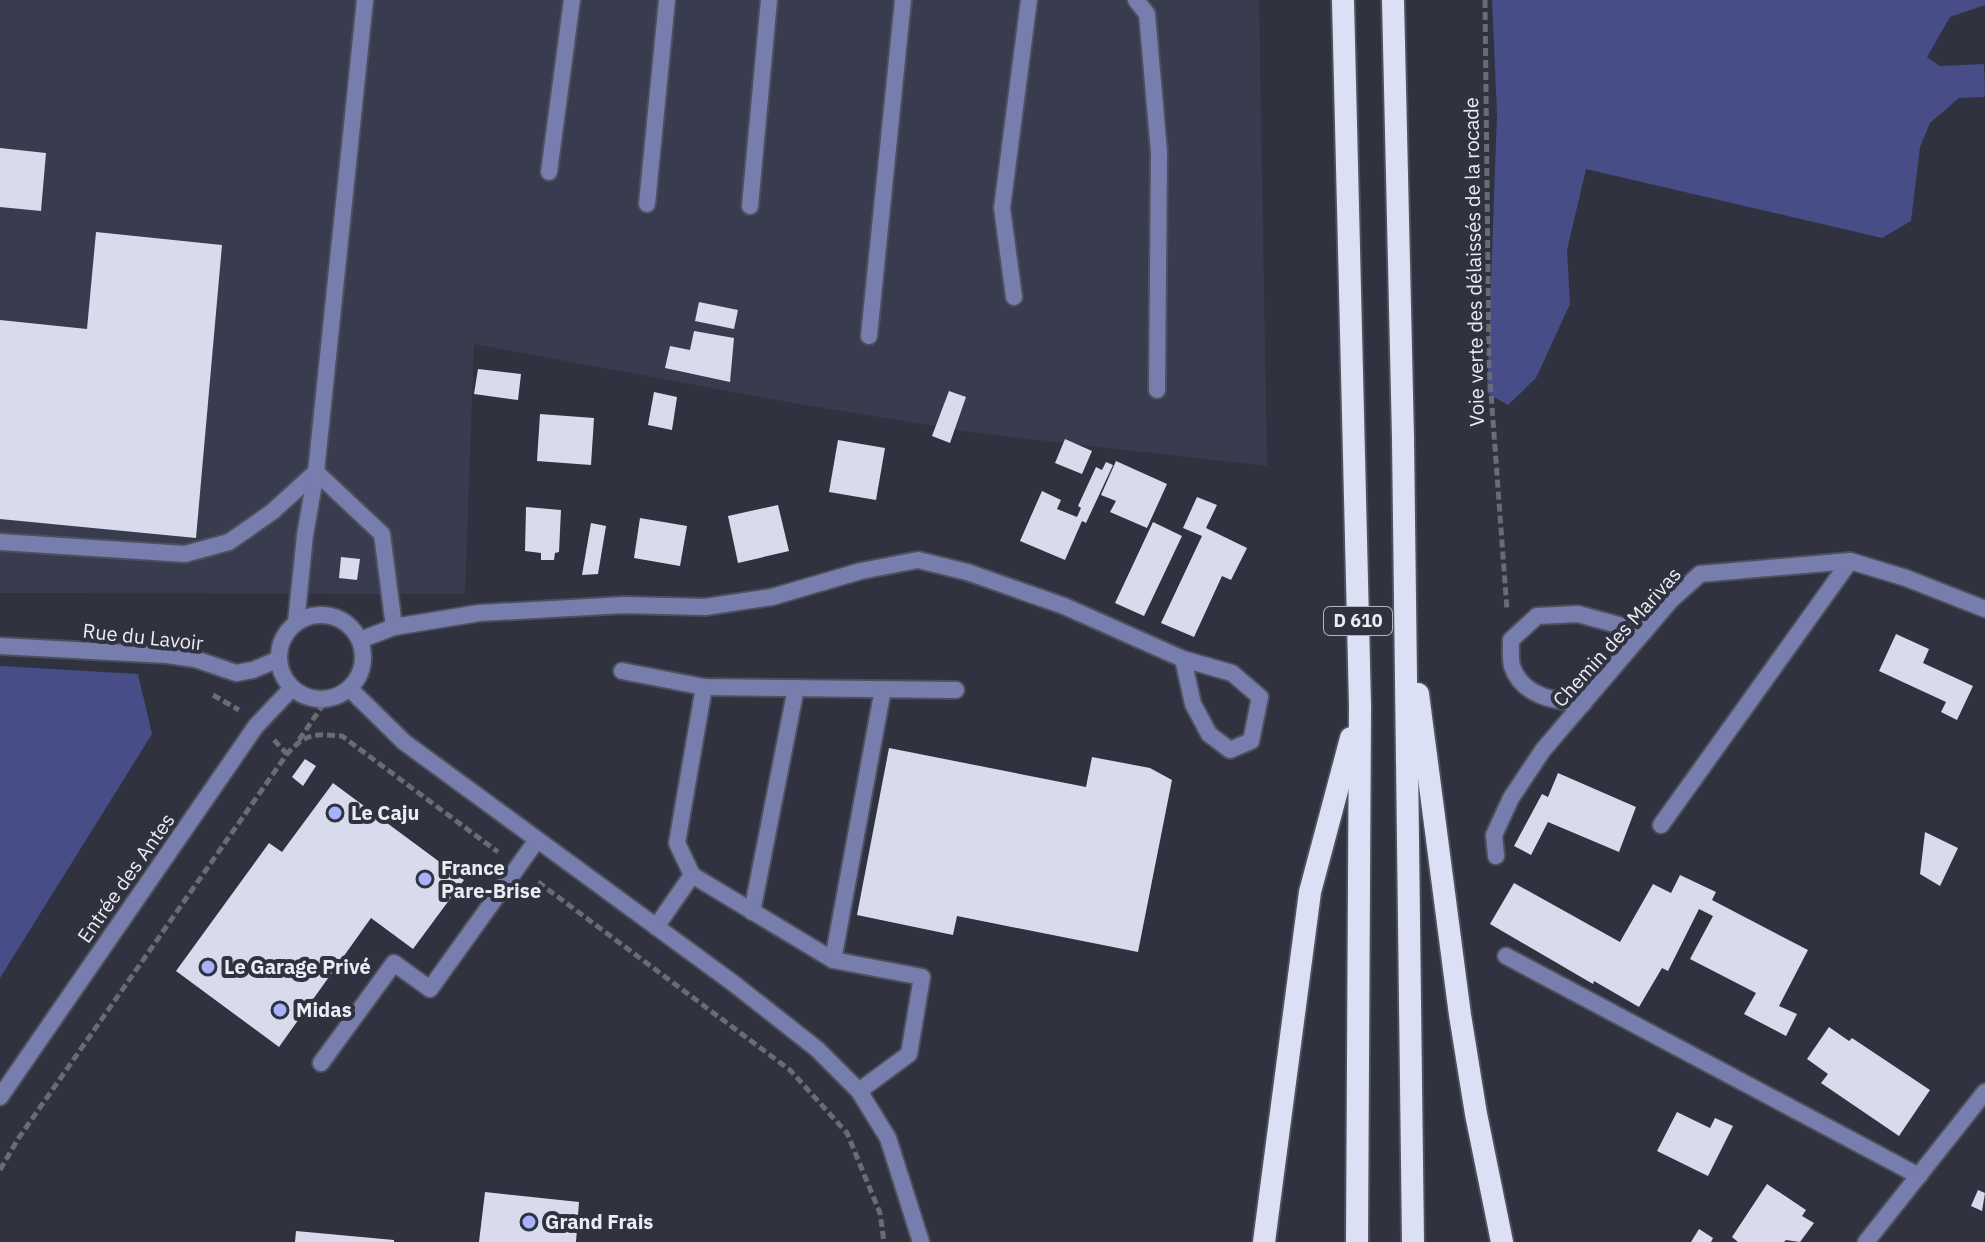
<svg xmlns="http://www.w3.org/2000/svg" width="1985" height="1242" viewBox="0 0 1985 1242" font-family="'IBM Plex Sans',sans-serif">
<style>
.built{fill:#393c4e}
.green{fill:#474d86}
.building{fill:#d7dbec}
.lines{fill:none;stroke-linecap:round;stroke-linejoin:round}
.service-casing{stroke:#4e505c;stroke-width:20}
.minor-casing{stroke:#4e505c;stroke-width:20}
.trunk-casing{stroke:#4e505c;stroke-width:26}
.path{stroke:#696b77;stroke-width:5;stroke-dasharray:8 4;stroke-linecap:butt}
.service{stroke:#777ead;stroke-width:16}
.minor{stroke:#777ead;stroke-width:16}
.trunk{stroke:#dce0f4;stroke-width:22}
.poi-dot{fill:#a7b1fc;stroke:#30323f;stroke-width:3}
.labels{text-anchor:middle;stroke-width:8;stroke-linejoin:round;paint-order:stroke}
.shield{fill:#30323f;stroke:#b3b5be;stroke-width:2}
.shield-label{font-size:18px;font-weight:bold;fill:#ebedf5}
.street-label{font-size:20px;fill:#ebedf5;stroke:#30323f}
.poi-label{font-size:20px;font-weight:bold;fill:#ebedf5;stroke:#30323f;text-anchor:start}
</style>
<rect width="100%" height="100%" fill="#30323f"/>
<path class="built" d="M0 0H1259L1267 466 977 433 793 403 474 344 465 594 0 593Z"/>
<g class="green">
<path d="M1492 0H1985V5L1950 17 1927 57 1940 66 1984 64 1985 93 1984 97 1959 98 1930 123 1920 147 1911 221 1882 238 1586 169 1567 250 1570 304 1536 378 1508 405 1487 393 1497 114Z"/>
<path d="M0 666 138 674 152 734 0 978Z"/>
</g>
<g class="building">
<path d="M0 148 46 153 41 211 0 207Z"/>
<path d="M96 232 222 245 196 538 0 519V320L87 329Z"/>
<path d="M699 302 738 310 734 329 695 321Z"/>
<path d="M694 331 734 338 730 382 665 368 670 346 690 350Z"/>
<path d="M478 369 521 374 518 400 474 394Z"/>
<path d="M949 391 966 397 950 443 932 436Z"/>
<path d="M654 392 677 397 672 430 648 425Z"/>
<path d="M540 414 594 418 591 465 537 461Z"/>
<path d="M1065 439 1092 451 1082 474 1055 463Z"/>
<path d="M838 440 885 448 876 500 829 492Z"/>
<path d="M1116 461 1167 484 1147 528 1110 512 1116 501 1101 495Z"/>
<path d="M1106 462 1113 465 1086 523 1082 521 1065 560 1020 541 1042 491 1061 500 1057 509 1077 517 1081 508 1078 506 1096 467 1102 470Z"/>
<path d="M1197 497 1217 505 1206 528 1247 548 1231 580 1222 576 1194 637 1161 623 1202 536 1183 528Z"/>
<path d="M778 505 789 551 738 563 728 516Z"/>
<path d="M526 507 561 510 559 552 555 553 554 560H541V553L525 551Z"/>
<path d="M640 518 687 526 680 566 634 558Z"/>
<path d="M1153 522 1182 536 1144 616 1115 603Z"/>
<path d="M591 523 606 526 598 574 582 575Z"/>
<path d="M341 557 360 559 357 580 339 578Z"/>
<path d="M1896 634 1929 649 1923 663 1973 686 1957 720 1941 712 1946 702 1879 671Z"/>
<path d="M889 748 1086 787 1092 757 1150 768 1172 780 1138 952 957 916 953 935 857 915Z"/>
<path d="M305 759 316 766 303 786 292 777Z"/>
<path d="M1558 773 1636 807 1619 852 1548 822 1531 855 1514 846 1542 794 1548 797Z"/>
<path d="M333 783 464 880 413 949 371 918 279 1047 176 971 269 843 282 852Z"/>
<path d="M1925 832 1958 848 1940 886 1920 874Z"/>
<path d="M1680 875 1716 892 1712 900 1808 950 1779 1006 1797 1014 1786 1036 1744 1014 1756 993 1690 959 1713 916 1699 909 1668 971 1662 968 1639 1007 1594 981 1593 984 1490 924 1514 883 1620 942 1653 884 1671 893Z"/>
<path d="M1829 1027 1849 1041 1852 1038 1930 1090 1899 1136 1821 1083 1828 1074 1807 1059Z"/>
<path d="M1677 1112 1710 1128 1715 1118 1733 1126 1708 1176 1657 1151Z"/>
<path d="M1767 1184 1806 1210 1802 1216 1814 1223 1800 1242 1786 1240 1784 1242H1738L1732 1237Z"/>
<path d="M1978 1190 1985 1193 1982 1211 1971 1206Z"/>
<path d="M485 1192 579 1202 576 1242H479Z"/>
<path d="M1699 1229 1713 1238 1711 1242H1691Z"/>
<path d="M296 1231 394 1240V1242H295Z"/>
</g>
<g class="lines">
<g class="service-casing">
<g id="service">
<path d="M1136 0 1147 14 1159 152 1157 390"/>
<path d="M549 172 572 0"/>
<path d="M647 204 667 0"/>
<path d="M750 206 769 0"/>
<path d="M1014 297 1002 208 1029 0"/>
<path d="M869 336 903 0"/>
<path d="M316 472 382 534 394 627"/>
<path d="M0 542 185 554 229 542 272 512 316 472"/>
<path d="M296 623 305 535 316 472 365 0"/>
<path d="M622 671 704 687 956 690"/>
<path d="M1661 825 1850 561"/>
<path d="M692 875 677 843 704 687"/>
<path d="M752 912 796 688"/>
<path d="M656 927 692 875 833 960 922 977 909 1054 859 1091"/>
<path d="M833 960 883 689"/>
<path d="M321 1063 394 963 430 989 537 840"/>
</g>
</g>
<g class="minor-casing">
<g id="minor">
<circle cx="321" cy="657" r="42"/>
<path d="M360 640 394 627 479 613 624 605 705 607 772 597 861 571 918 560 967 572 1064 606 1183 659 1232 673 1260 697 1251 741 1230 750 1209 734 1193 704 1183 659"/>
<path d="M0 646 167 655 195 659 236 673 253 670 279 659"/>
<path d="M350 689 404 742 733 983 817 1049 859 1091 888 1138 921 1242"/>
<path d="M1583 704C1556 701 1522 697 1512 666 1510 659 1511 648 1511 640L1537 616 1578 614 1644 632"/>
<path d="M1496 856 1494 835 1511 798 1543 750 1671 600 1700 574 1850 561 1906 578 1985 609"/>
<path d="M1506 956 1919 1176"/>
<path d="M0 1097 256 726 292 688"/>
<path d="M1866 1242 1985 1092"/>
</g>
</g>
<g class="trunk-casing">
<g id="trunk">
<path d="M1343 0 1360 705 1357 1242"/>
<path d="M1393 0 1403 438 1413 1242"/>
<path d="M1418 694 1460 1015 1476 1114 1502 1242"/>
<path d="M1264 1242 1310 892 1351 738"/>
</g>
</g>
<g class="path">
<path d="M1485 0 1489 366 1507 610"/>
<path d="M213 695 239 710"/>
<path d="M274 740 287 754"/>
<path d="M299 740 327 699"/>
<path d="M538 882 790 1070 847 1133 880 1213 884 1242"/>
<path d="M0 1170 18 1139 287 754C307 732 315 734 342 736L498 852"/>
</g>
<use href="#service" class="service"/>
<use href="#minor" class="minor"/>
<use href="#trunk" class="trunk"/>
</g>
<g class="poi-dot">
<circle cx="335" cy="813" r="8"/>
<circle cx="425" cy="879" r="8"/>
<circle cx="208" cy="967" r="8"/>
<circle cx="280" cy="1010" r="8"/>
<circle cx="529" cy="1222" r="8"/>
</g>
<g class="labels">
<rect class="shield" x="1324" y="607" width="68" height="28" rx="6"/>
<g class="shield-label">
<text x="1358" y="627">D 610</text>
</g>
<g class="street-label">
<text transform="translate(1474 262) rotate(-91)" y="7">Voie verte des délaissés de la rocade</text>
<text transform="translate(143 637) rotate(6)" y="7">Rue du Lavoir</text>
<text transform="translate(1617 637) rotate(-48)" y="7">Chemin des Marivas</text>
<text transform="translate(126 878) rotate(-55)" y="7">Entrée des Antes</text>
</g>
<g class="poi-label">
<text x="351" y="820">Le Caju</text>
<text x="441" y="875">France<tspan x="441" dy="23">Pare-Brise</tspan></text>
<text x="224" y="974">Le Garage Privé</text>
<text x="296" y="1017">Midas</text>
<text x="545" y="1229">Grand Frais</text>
</g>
</g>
</svg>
